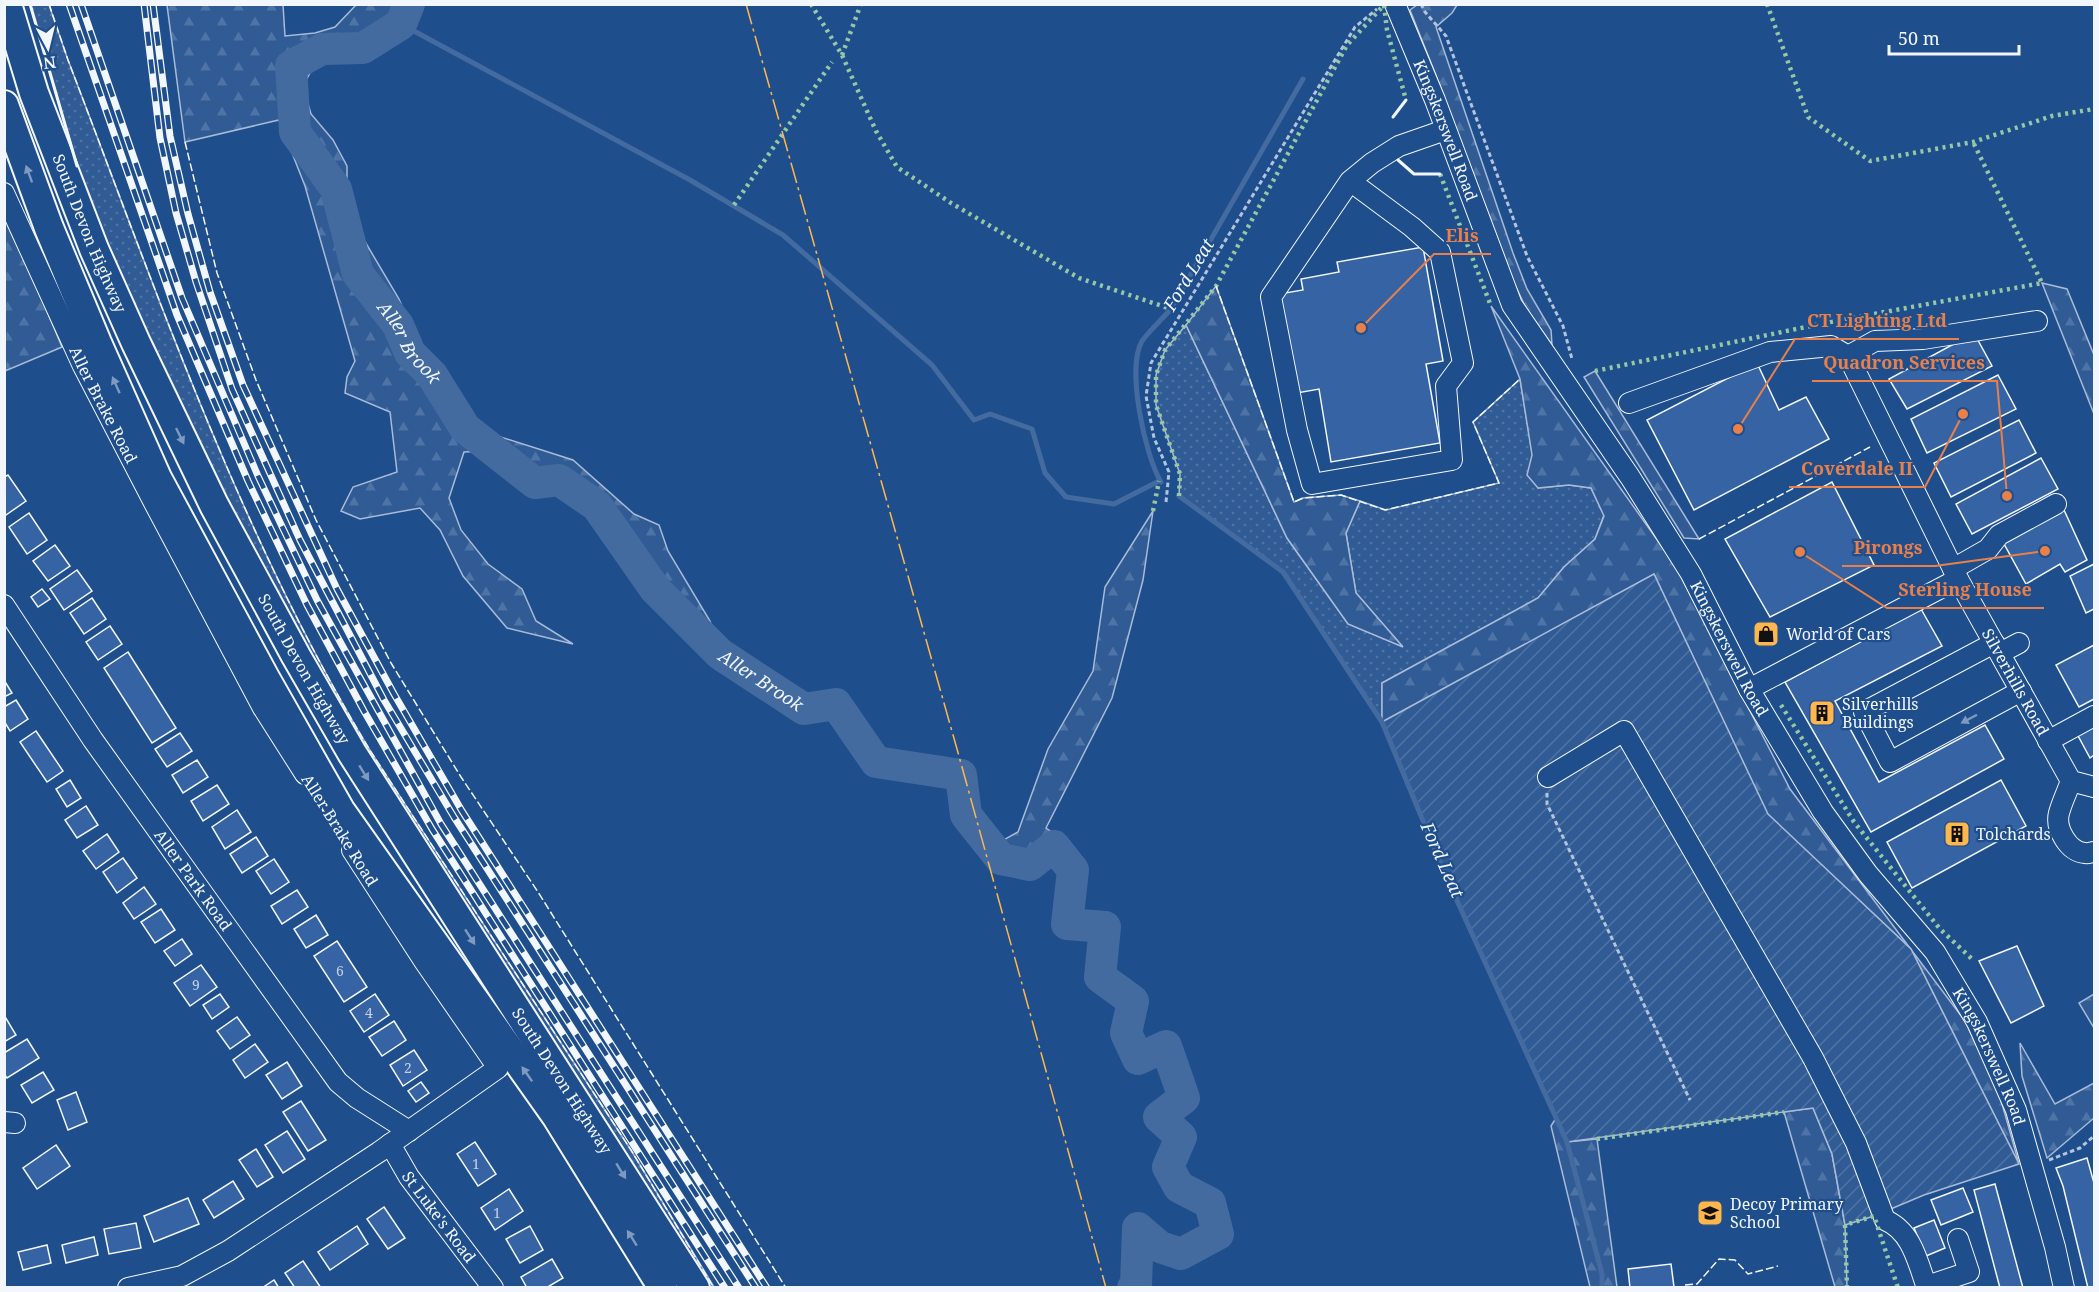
<svg xmlns="http://www.w3.org/2000/svg" width="2099" height="1292" viewBox="0 0 2099 1292" font-family="'Noto Serif',serif">
<style>
.grass{fill:url(#grass-dots);stroke:#a8bbd7;stroke-width:1.5}
.forest{fill:url(#forest-firs);stroke:#a8bbd7;stroke-width:1.5}
.garden{fill:url(#garden-furrows);stroke:#a8bbd7;stroke-width:1.5}
.lines{fill:none;stroke-linecap:round;stroke-linejoin:round}
.stream{stroke:#446ba0;stroke-width:5}
.river{stroke:#446ba0;stroke-width:32}
.building{fill:#3563a3;stroke:#f2f6ff;stroke-width:1.5}
.minor-casing{stroke:#f2f6ff;stroke-width:22}
.highway-casing{stroke:#f2f6ff;stroke-width:32}
.path{stroke:#b3c4dc;stroke-width:3;stroke-dasharray:4.5 3;stroke-linecap:butt}
.minor{stroke:#1f4e8c;stroke-width:20}
.highway{stroke:#1f4e8c;stroke-width:28}
.rail-casing{stroke:#f2f6ff;stroke-width:7}
.rail{stroke:#1f4e8c;stroke-width:4.5;stroke-dasharray:14;stroke-linecap:butt}
.hedge{stroke:#97c8a6;stroke-width:4.5;stroke-dasharray:3 4.5;stroke-linecap:butt}
.fence{stroke:#f2f6ff;stroke-width:1.5;stroke-dasharray:8 3;stroke-linecap:butt}
.wall{stroke:#f2f6ff;stroke-width:3}
.power{stroke:#ffb74d;stroke-width:1.5;stroke-dasharray:21 4.5 3 4.5;stroke-linecap:butt}
.oneway{fill:#7e9ac0}
.labels{text-anchor:middle;stroke-width:4.5;stroke-linejoin:round;paint-order:stroke}
.number-label{font-size:14px;fill:#c3d1e8}
.street-label{font-size:16px;fill:#f2f6ff;stroke:#1f4e8c}
.poi-label{font-size:16px;fill:#f2f6ff;stroke:#1f4e8c;text-anchor:start}
.water-label{font-size:18px;font-style:italic;fill:#f2f6ff;stroke:#1f4e8c}
.leader{fill:none;stroke:#ea8049;stroke-width:2}
.callout-dot{fill:#ea8049;stroke:#1f4e8c;stroke-width:2}
.callout-label{font-size:18px;text-anchor:middle;font-weight:bold;fill:#ea8049;stroke:#1f4e8c;stroke-width:4.5;stroke-linejoin:round;paint-order:stroke}
</style>
<defs>
<pattern id="grass-dots" width="8" height="8" patternUnits="userSpaceOnUse" patternTransform="scale(1.5)"><rect width="8" height="8" fill="#305b95"/><path d="M2 2h.1M6 6h.1" fill="none" stroke="#4e73a5" stroke-width="1.8" stroke-linecap="round"/></pattern>
<pattern id="forest-firs" width="22" height="20" patternUnits="userSpaceOnUse" patternTransform="scale(1.5)"><rect width="22" height="20" fill="#305b95"/><path d="M5 1l3.5 6h-7zM16 11l3.5 6h-7z" fill="#4e73a5"/></pattern>
<pattern id="garden-furrows" width="10" height="10" patternUnits="userSpaceOnUse" patternTransform="scale(1.5)"><rect width="10" height="10" fill="#305b95"/><path d="M-1 1l2-2M0 10L10 0M9 11l2-2" fill="none" stroke="#4e73a5"/></pattern>
</defs>
<rect width="100%" height="100%" fill="#1f4e8c"/>
<g class="grass">
<path d="M30 5H49L68 60C158 295 240 536 371 752L631 1150 714 1287H700L367 780 102 248Z"/>
<path d="M1186 325 1287 538 1348 624 1402 646 1356 593 1346 533 1360 501 1386 510 1499 483 1473 422 1520 379 1538 488 1569 485 1591 488 1604 515 1595 539 1564 567 1538 598 1382 683V722L1283 572 1179 496 1180 474 1156 405V375L1165 350Z"/>
</g>
<g class="forest">
<path d="M167 5H283L285 36 315 33 335 27 356 5H423V8L411 29 381 43 317 60 303 86 311 114 333 140 347 166V191L364 240 399 299 423 357 482 431 573 460 634 514 659 525 668 551 710 621 720 654 655 589 597 506 559 480 535 477 489 451 464 452 449 498 461 530 488 564 522 589 536 621 573 644 507 628 463 576 440 530 420 508 360 519 341 511 353 487 397 472 390 412 345 393 347 377 355 361 305 186 279 120 185 142Z"/>
<path d="M1417 5H1457L1452 13 1436 27 1513 253 1527 289 1551 330 1552 345 1526 308 1503 260 1439 83 1410 10Z"/>
<path d="M4 208 62 347 5 371H4Z"/>
<path d="M2042 283 2067 289 2094 355V414Z"/>
<path d="M1216 286 1294 502 1303 498 1341 495 1360 501 1346 533 1356 593 1403 647 1348 624 1287 538 1186 325Z"/>
<path d="M1491 306 1675 565 1790 789 1965 1021 1999 1093 2019 1164 1911 949 1768 815 1654 574 1382 722V683L1538 598 1564 567 1595 539 1604 516 1591 488 1569 485 1538 488 1527 475 1532 455 1520 379Z"/>
<path d="M1595 371 1699 539 1684 538 1584 377Z"/>
<path d="M1153 511 1143 580 1112 698 1046 828 1069 844 1073 870 1048 867 1022 876 997 867 991 847 1018 832 1048 749 1093 671 1105 587Z"/>
<path d="M2094 994V1028L2079 1003Z"/>
<path d="M2020 1043 2055 1104 2094 1083V1118L2047 1158 2022 1076Z"/>
<path d="M1813 1108 1832 1154 1845 1225 1847 1287H1835L1784 1112Z"/>
<path d="M1556 1118 1567 1142 1597 1139 1617 1287H1590L1551 1126Z"/>
</g>
<path class="garden" d="M1654 574 1768 814 1911 949 2019 1164 1924 1195 1874 1216 1845 1225 1832 1154 1813 1108 1567 1142 1448 881 1382 722Z"/>
<g class="lines">
<g class="stream">
<path d="M401 24 690 180 783 235 932 365 974 420 990 414 1032 429 1045 473 1066 497 1114 504 1159 481"/>
<path d="M1161 482C1145 456 1126 368 1142 341 1150 330 1162 319 1171 309L1303 79"/>
<path d="M1179 496 1283 572 1382 722 1448 881 1567 1142 1602 1274V1288"/>
</g>
<path class="river" id="s1" d="M409 4 401 24 363 48 322 49 291 66 295 132 336 189 358 274 398 325 410 353 432 375 465 428 535 483 559 480 597 506 655 589 720 654 804 709 836 704 876 762 961 775 966 815 1001 859 1030 865 1054 846 1073 870 1067 924 1105 927 1100 977 1133 1001 1126 1033 1138 1059 1166 1046 1184 1098 1159 1117 1181 1137 1168 1167 1179 1187 1210 1203 1218 1234 1181 1254 1160 1247 1138 1228 1136 1286 1133 1288"/>
</g>
<g class="building">
<path d="M1423 247 1443 361 1426 364 1440 443 1331 462 1319 389 1297 393 1279 294 1303 290 1301 279 1339 272 1337 262Z"/>
<path d="M1974 333 1992 366 1907 409 1889 379Z"/>
<path d="M1757 363 1779 410 1806 397 1829 439 1694 510 1647 420Z"/>
<path d="M1998 375 2016 409 1927 453 1911 419Z"/>
<path d="M2019 420 2036 453 1951 497 1934 463Z"/>
<path d="M2041 458 2058 489 1972 534 1956 504Z"/>
<path d="M8 475 26 501 6 515 4 512V477Z"/>
<path d="M1832 482 1874 565 1770 617 1725 539Z"/>
<path d="M2064 510 2087 560 2065 572 2060 564 2026 584 2003 542Z"/>
<path d="M29 513 47 540 27 554 9 527Z"/>
<path d="M55 545 70 566 48 581 33 561Z"/>
<path d="M2094 564V609L2086 613 2070 576Z"/>
<path d="M77 570 92 591 64 610 50 589Z"/>
<path d="M42 589 50 599 38 607 31 597Z"/>
<path d="M92 598 106 619 84 634 70 613Z"/>
<path d="M1921 609 1942 646 1835 701 1879 782 1985 725 2004 759 1871 832 1785 682Z"/>
<path d="M110 626 122 644 98 660 86 642Z"/>
<path d="M2094 645V699L2079 707 2056 665Z"/>
<path d="M128 652 176 728 152 743 104 668Z"/>
<path d="M4 680 12 693 4 697Z"/>
<path d="M16 700 28 719 10 731 4 721V707Z"/>
<path d="M2094 722V755L2090 758 2076 732Z"/>
<path d="M36 731 63 771 47 782 20 742Z"/>
<path d="M180 733 192 751 167 767 155 749Z"/>
<path d="M197 760 208 777 183 793 172 775Z"/>
<path d="M70 780 81 798 67 807 56 789Z"/>
<path d="M2001 780 2026 826 1912 888 1887 842Z"/>
<path d="M217 785 229 804 203 821 191 801Z"/>
<path d="M86 806 98 825 77 838 65 820Z"/>
<path d="M237 810 251 832 225 849 212 827Z"/>
<path d="M107 834 119 852 96 869 83 851Z"/>
<path d="M256 837 268 856 242 873 230 854Z"/>
<path d="M123 858 137 878 117 893 103 872Z"/>
<path d="M274 859 289 882 271 894 256 871Z"/>
<path d="M144 887 156 904 134 919 123 903Z"/>
<path d="M297 890 308 907 282 924 271 906Z"/>
<path d="M161 909 175 930 155 943 141 922Z"/>
<path d="M316 915 328 935 306 948 294 929Z"/>
<path d="M182 939 192 954 175 966 164 951Z"/>
<path d="M337 941 367 987 344 1002 314 956Z"/>
<path d="M2017 946 2044 1006 2011 1023 1979 961Z"/>
<path d="M201 965 217 987 190 1006 174 983Z"/>
<path d="M220 994 229 1007 212 1019 203 1005Z"/>
<path d="M375 994 389 1015 364 1032 350 1011Z"/>
<path d="M4 1015 16 1035 4 1042Z"/>
<path d="M237 1017 250 1035 230 1049 217 1031Z"/>
<path d="M394 1021 406 1040 382 1056 369 1037Z"/>
<path d="M27 1039 39 1058 7 1078 4 1074V1053Z"/>
<path d="M255 1044 268 1062 245 1078 233 1060Z"/>
<path d="M414 1050 427 1070 403 1086 390 1065Z"/>
<path d="M287 1062 302 1086 282 1099 266 1075Z"/>
<path d="M43 1072 54 1090 32 1103 21 1085Z"/>
<path d="M421 1082 429 1093 416 1102 408 1091Z"/>
<path d="M76 1092 87 1122 68 1130 57 1100Z"/>
<path d="M301 1101 326 1140 308 1151 283 1112Z"/>
<path d="M287 1131 305 1159 283 1173 265 1145Z"/>
<path d="M475 1142 496 1174 478 1186 457 1154Z"/>
<path d="M56 1145 70 1166 37 1189 23 1168Z"/>
<path d="M256 1149 273 1177 257 1187 239 1160Z"/>
<path d="M2087 1158 2094 1183V1288H2088L2063 1186 2056 1168Z"/>
<path d="M233 1181 244 1199 214 1218 203 1200Z"/>
<path d="M1995 1184 2023 1288H2000L1974 1190Z"/>
<path d="M1963 1188 1973 1212 1941 1225 1931 1200Z"/>
<path d="M509 1189 523 1211 495 1230 481 1208Z"/>
<path d="M188 1198 199 1224 154 1242 144 1216Z"/>
<path d="M384 1207 405 1238 388 1249 367 1219Z"/>
<path d="M1934 1220 1945 1248 1926 1256 1914 1228Z"/>
<path d="M136 1223 141 1248 109 1254 104 1229Z"/>
<path d="M357 1226 368 1244 330 1270 318 1252Z"/>
<path d="M530 1226 543 1250 520 1263 506 1239Z"/>
<path d="M94 1237 98 1255 66 1263 62 1245Z"/>
<path d="M47 1245 51 1263 23 1270 18 1252Z"/>
<path d="M552 1259 563 1278 546 1288H527L521 1277Z"/>
<path d="M303 1261 321 1288H295L285 1273Z"/>
<path d="M1671 1264 1674 1287 1630 1288 1628 1269Z"/>
<path d="M274 1280 279 1288H262Z"/>
</g>
<g class="lines">
<g class="minor-casing">
<g id="minor">
<path id="s2" d="M1395 4 1435 100 1512 305 1630 477 1691 574 1749 689 1823 812 1868 874 1935 952 1977 1022 2016 1110 2055 1247 2064 1288"/>
<path d="M1350 181 1412 227 1440 252 1463 363 1446 386 1452 460 1312 484 1297 430 1271 297 1350 181 1372 163 1399 146 1445 130"/>
<path id="s3" d="M4 193 83 366 152 499 263 708 305 774"/>
<path id="s4" d="M2037 321 1923 339 1875 341 1848 356 1958 579 2071 781 2094 787"/>
<path d="M1629 403 1770 352 1831 346 1848 356"/>
<path d="M1953 569 1988 549 1999 535 2056 504"/>
<path id="s5" d="M4 605 93 740 338 1082 357 1098 409 1131"/>
<path d="M1994 643 1864 712 1890 762 2021 691"/>
<path d="M2000 653 2019 643"/>
<path d="M1749 689 1958 579"/>
<path d="M2048 741 2094 716"/>
<path d="M1548 777 1624 731 1813 1058 1856 1143 1885 1220C1912 1231 1918 1263 1927 1288"/>
<path d="M2071 781C2067 792 2062 802 2059 813 2055 828 2068 852 2085 853 2088 854 2091 852 2094 852"/>
<path d="M4 1122 15 1123"/>
<path id="s6" d="M390 1144 409 1177 493 1288"/>
<path d="M1927 1286 1969 1272 1958 1239"/>
<path d="M128 1288 182 1276 228 1251 379 1152 498 1068 424 961 352 850"/>
</g>
</g>
<g class="highway-casing">
<g id="highway">
<path id="s7" d="M7 4 34 93 94 249 136 343 214 505 296 656 352 753 695 1288"/>
<path d="M4 105 49 228 97 343 157 478 265 678 340 810 557 1117 663 1288"/>
</g>
</g>
<g class="path">
<path d="M1421 4 1425 12 1446 36 1527 256 1563 326 1572 359"/>
<path d="M1166 502 1169 472 1154 438 1146 396 1151 363 1355 27 1377 9"/>
<path d="M1547 793V804L1690 1100"/>
<path d="M2049 1160 2080 1148 2094 1136"/>
</g>
<use href="#minor" class="minor"/>
<use href="#highway" class="highway"/>
<g class="rail-casing">
<g id="rail">
<path d="M69 4 177 315 248 481 307 605 364 711 432 829 725 1288"/>
<path d="M81 4 182 298 258 476 317 600 441 824 739 1288"/>
<path d="M144 4 160 138 176 213 196 282 232 389 300 540 384 700 454 817 756 1288"/>
<path d="M153 4 170 136 188 214 210 292 243 385 337 589 394 694 462 811 767 1288"/>
</g>
</g>
<use href="#rail" class="rail"/>
<g class="hedge">
<path d="M811 4 842 55 876 131 897 167 951 203 1079 278 1171 309"/>
<path d="M1767 4 1808 117 1870 161 1973 142 2052 116 2094 109"/>
<path d="M842 55 861 4"/>
<path d="M1440 174 1491 306"/>
<path d="M734 205 832 62"/>
<path d="M1595 371 1825 323 2042 283 1973 142"/>
<path d="M1179 496 1180 474 1156 405V375L1165 350 1216 286 1347 45 1384 5 1387 30 1406 100"/>
<path d="M1153 511 1159 481"/>
<path d="M1781 705 1854 822 1940 929 1972 959"/>
<path d="M1597 1139 1784 1112"/>
<path d="M1847 1288 1845 1225 1874 1216 1898 1288"/>
</g>
<g class="fence">
<path d="M49 4 68 60C158 295 240 536 371 752L631 1150 714 1288"/>
<path d="M185 142 217 273 256 380 316 520 391 663 461 777 538 892 786 1288"/>
<path d="M1216 286 1294 502 1303 498 1341 495 1385 510 1499 483 1473 422 1520 379"/>
<path d="M1699 539 1870 447"/>
<path d="M1685 1285 1697 1284 1719 1259 1735 1260 1748 1274 1778 1266"/>
</g>
<g class="wall">
<path d="M30 4 77 166"/>
<path d="M1393 117 1406 100"/>
<path d="M1398 160 1414 174H1440"/>
</g>
<path class="power" d="M746 4 957 749 1106 1288"/>
</g>
<defs><path id="oneway-solid" d="M-6-.8H1V-3.2L6.5 0L1 3.2V.8H-6Z" transform="scale(1.5)"/></defs>
<g class="oneway">
<use href="#oneway-solid" transform="translate(29 174) rotate(-110)"/>
<use href="#oneway-solid" transform="translate(116 385) rotate(-114)"/>
<use href="#oneway-solid" transform="translate(180 436) rotate(64)"/>
<use href="#oneway-solid" transform="translate(1969 719) rotate(152)"/>
<use href="#oneway-solid" transform="translate(364 773) rotate(58)"/>
<use href="#oneway-solid" transform="translate(470 937) rotate(57)"/>
<use href="#oneway-solid" transform="translate(527 1074) rotate(-125)"/>
<use href="#oneway-solid" transform="translate(621 1171) rotate(58)"/>
<use href="#oneway-solid" transform="translate(632 1238) rotate(-122)"/>
</g>
<defs>
<g id="shop-square" transform="scale(1.35)"><rect x="-9" y="-9" width="18" height="18" rx="4" fill="#ffb74d" stroke="#1f4e8c"/><path d="M-5-2.5h2.3a2.7 3.5 0 0 1 5.4 0H5L5.5 6h-11ZM-1.5-2.5h3a1.5 2.3 0 0 0-3 0Z" fill="#111"/></g>
<g id="building-square" transform="scale(1.35)"><rect x="-9" y="-9" width="18" height="18" rx="4" fill="#ffb74d" stroke="#1f4e8c"/><path d="M-4-6H4V6H1V3H-1V6H-4ZM-2.5-4.3h1.7v1.8h-1.7ZM.8-4.3h1.7v1.8H.8ZM-2.5-1h1.7V.8h-1.7ZM.8-1h1.7V.8H.8Z" fill="#111"/></g>
<g id="school-square" transform="scale(1.35)"><rect x="-9" y="-9" width="18" height="18" rx="4" fill="#ffb74d" stroke="#1f4e8c"/><path d="M0-5L7-2L0 1L-7-2ZM-4 1L0 2.5L4 1V4Q0 6-4 4Z" fill="#111"/></g>
</defs>
<g fill-rule="evenodd">
<use href="#shop-square" x="1766" y="634"/>
<use href="#building-square" x="1822" y="713"/>
<use href="#building-square" x="1957" y="834"/>
<use href="#school-square" x="1710" y="1213"/>
</g>
<g class="labels">
<g class="number-label">
<text x="340" y="976">6</text>
<text x="196" y="990">9</text>
<text x="369" y="1018">4</text>
<text x="408" y="1073">2</text>
<text x="476" y="1169">1</text>
<text x="497" y="1218">1</text>
</g>
<g class="street-label">
<text dy="6" stroke="none"><textPath href="#s2" startOffset="136">Kingskerswell Road</textPath></text>
<text dy="6" stroke="none"><textPath href="#s7" startOffset="244">South Devon Highway</textPath></text>
<text dy="6" stroke="none"><textPath href="#s3" startOffset="234">Aller Brake Road</textPath></text>
<text dy="6" stroke="none"><textPath href="#s2" startOffset="730">Kingskerswell Road</textPath></text>
<text dy="6" stroke="none"><textPath href="#s7" startOffset="730">South Devon Highway</textPath></text>
<text dy="6" stroke="none"><textPath href="#s4" startOffset="561">Silverhills Road</textPath></text>
<text transform="translate(340 830) rotate(58)" y="6">Aller Brake Road</text>
<text dy="6" stroke="none"><textPath href="#s5" startOffset="334">Aller Park Road</textPath></text>
<text dy="6" stroke="none"><textPath href="#s2" startOffset="1216">Kingskerswell Road</textPath></text>
<text dy="6" stroke="none"><textPath href="#s7" startOffset="1216">South Devon Highway</textPath></text>
<text dy="6" stroke="none"><textPath href="#s6" startOffset="88">St Luke's Road</textPath></text>
</g>
<g class="poi-label">
<text x="1786" y="640">World of Cars</text>
<text x="1842" y="710">Silverhills<tspan x="1842" dy="18">Buildings</tspan></text>
<text x="1976" y="840">Tolchards</text>
<text x="1730" y="1210">Decoy Primary<tspan x="1730" dy="18">School</tspan></text>
</g>
<g class="water-label">
<text transform="translate(1189 275) rotate(-59)" y="6">Ford Leat</text>
<text dy="6" stroke="none"><textPath href="#s1" startOffset="453">Aller Brook</textPath></text>
<text dy="6" stroke="none"><textPath href="#s1" startOffset="957">Aller Brook</textPath></text>
<text transform="translate(1442 860) rotate(66)" y="6">Ford Leat</text>
</g>
</g>
<path class="leader" d="M1361 328L1434 254H1491M1738 429L1795 339H1959M2007 496L1997 381H1812M1963 414L1925 487H1789M2045 551L1935 566H1842M1800 552L1887 608H2044"/>
<g class="callout-dot">
<circle cx="1361" cy="328" r="6"/>
<circle cx="1738" cy="429" r="6"/>
<circle cx="2007" cy="496" r="6"/>
<circle cx="1963" cy="414" r="6"/>
<circle cx="2045" cy="551" r="6"/>
<circle cx="1800" cy="552" r="6"/>
</g>
<g class="callout-label">
<text x="1462" y="242">Elis</text>
<text x="1877" y="327">CT Lighting Ltd</text>
<text x="1904" y="369">Quadron Services</text>
<text x="1857" y="475">Coverdale II</text>
<text x="1888" y="554">Pirongs</text>
<text x="1965" y="596">Sterling House</text>
</g>
<rect width="2099" height="1292" fill="none" stroke="#f2f6ff" stroke-width="12"/>
<g transform="translate(48 48) rotate(173)" stroke="#1f4e8c" stroke-width="4.5" paint-order="stroke">
<path d="M0-4.5L10 22L0 15L-10 22Z" fill="#f2f6ff"/>
<text y="-9" font-size="16" font-weight="bold" text-anchor="middle" fill="#f2f6ff">N</text>
</g>
<path d="M1889 45v9h130v-9" fill="none" stroke="#f2f6ff" stroke-width="3"/>
<text x="1898" y="45" font-size="18" fill="#f2f6ff" stroke="#1f4e8c" stroke-width="4.5" paint-order="stroke">50 m</text>
</svg>
